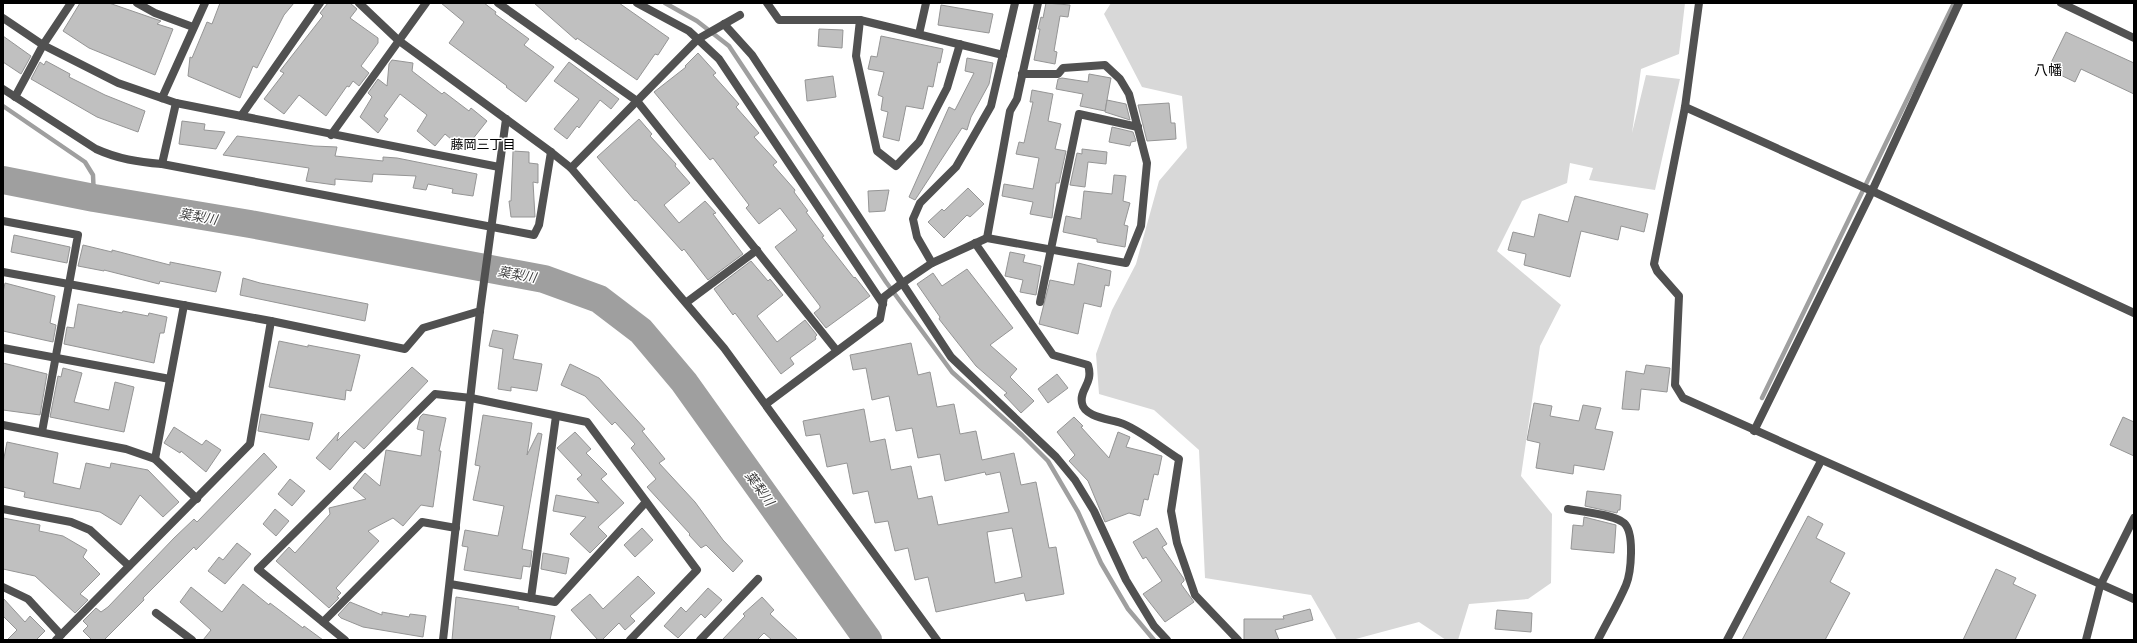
<svg xmlns="http://www.w3.org/2000/svg" width="2137" height="643" viewBox="0 0 2137 643" font-family="Lato,'Noto Sans JP',sans-serif">
<style>
.green{fill:#d8d8d8}
.lines{fill:none;stroke-linecap:round;stroke-linejoin:round}
.stream{stroke:#9f9f9f;stroke-width:4.5}
.river{stroke:#9f9f9f;stroke-width:28}
.building{fill:#c0c0c0;stroke:#959595;fill-rule:evenodd}
.street{stroke:#515151;stroke-width:8}
.labels{text-anchor:middle;stroke-width:3;stroke-linejoin:round;paint-order:stroke}
.neighbourhood-label{font-size:13px;fill:#000;stroke:#fff}
.water-label{font-size:13px;font-style:italic;fill:#404040;stroke:#fff}
.quarter-label{font-size:14px;fill:#000;stroke:#fff}
</style>
<rect width="100%" height="100%" fill="#fff"/>
<path class="green" d="M1111 3H1685L1679 54 1641 69 1632 133 1646 75 1680 79 1655 190 1589 180 1593 168 1570 163 1567 183 1522 201 1497 251 1561 305 1540 346 1521 476 1552 514 1551 583 1528 599 1469 604 1458 640H1446L1419 622 1352 640H1337L1311 595 1205 578 1199 450 1154 410 1099 394 1096 354 1112 310 1136 264 1159 181 1187 148 1182 96 1142 87 1104 14Z"/>
<g class="lines">
<g class="stream">
<path d="M665 3 697 21 729 46 886 282 952 372 1022 435 1048 461 1078 512 1101 563 1128 609 1154 640"/>
<path d="M3 106 85 162 93 175 94 198"/>
<path d="M1762 398 1954 3"/>
</g>
<path class="river" d="M3 180 94 198 250 224 544 279 599 299 641 331 684 382 868 640"/>
</g>
<g class="building">
<path d="M80 3H109L161 21 157 24 173 29 155 75 89 48 63 31Z"/>
<path d="M220 3H294L284 15 257 68 253 66 240 98 188 76 190 57 192 58 207 22 212 24Z"/>
<path d="M328 3H350L357 9 350 18 378 38V43L361 66 369 73 359 86 353 81 349 87 347 86 326 116 299 95 284 114 264 99 284 73 280 71 323 16 320 13Z"/>
<path d="M441 3H484L496 12 495 14 529 39 524 45 554 67 526 102 506 87 507 86 449 43 464 22Z"/>
<path d="M534 3H619L669 38 658 55 655 54 637 80 577 38 576 40Z"/>
<path d="M1046 3 1070 5 1068 17 1060 16 1054 51 1057 52 1055 64 1034 60 1040 29H1038L1041 17 1043 18Z"/>
<path d="M941 5 993 14 989 33 938 25Z"/>
<path d="M819 29 843 30 842 48 818 46Z"/>
<path d="M2066 32 2134 63V94L2081 69 2075 82 2048 69Z"/>
<path d="M3 36 31 56 21 74 3 62Z"/>
<path d="M881 36 943 49 940 63 938 62 933 87 928 86 923 109 906 106 899 141 883 137 888 112 881 110 883 97 878 95 884 72 868 69 871 56 877 57Z"/>
<path d="M698 53 716 73 713 75 739 104 736 107 759 133 754 137 777 162 773 165 795 190 794 192 808 211 806 212 824 236 822 237 854 278 855 277 870 296 826 328 814 313 820 308V306L775 247 797 230 780 208 759 224 746 208 749 205 713 158 710 160 654 92 686 67 685 66Z"/>
<path d="M967 58 993 63 989 84 971 117 967 130 962 128 915 200 909 197 949 107 955 110 974 73 965 71Z"/>
<path d="M392 60 413 63 412 71 442 94 444 92 469 111 471 108 487 121 464 150 445 134 435 146 417 131 427 115 400 94 384 116 388 119 378 133 360 117 372 97 368 93 378 79 387 86 389 64Z"/>
<path d="M46 61 70 74 69 77 105 95 145 111 138 132 97 117 31 79 40 62 44 65Z"/>
<path d="M569 62 619 99 611 109 600 100 579 128 577 126 567 139 554 129 579 99 554 81Z"/>
<path d="M1089 74 1111 78 1105 111 1080 106 1083 94 1056 89 1058 79 1062 78 1088 82Z"/>
<path d="M833 76 836 97 807 101 805 80Z"/>
<path d="M1032 90 1053 94 1048 121 1061 124 1055 149 1066 151 1059 183H1056L1052 218 1030 214 1033 202 1002 196 1004 184 1033 189 1039 158 1016 154 1019 142 1024 143 1033 102H1030Z"/>
<path d="M1107 100 1126 104 1130 120 1105 112Z"/>
<path d="M1169 103 1171 123H1175L1176 139 1147 141 1138 105Z"/>
<path d="M639 119 652 134 650 136 676 164 675 166 690 183 664 205 679 223 705 201 716 213 713 214 743 254 708 280 684 249 682 251 636 200 635 201 597 157Z"/>
<path d="M182 121 205 124 204 130 225 132 216 149 179 144Z"/>
<path d="M1112 127 1133 132 1136 141 1131 142 1130 146 1109 142Z"/>
<path d="M237 136 314 146 337 147 335 156 383 161V157L397 158 477 174 473 196 452 193 453 189 428 184 426 190 413 188 416 176 373 174 372 182 335 179V185L306 181 309 168 223 155Z"/>
<path d="M1082 149 1107 152 1106 164 1088 162 1085 187 1070 185 1077 153 1082 154Z"/>
<path d="M513 151 529 152V163L538 164V183L533 182 535 217H511L509 201H511Z"/>
<path d="M1114 175 1126 176 1123 201 1130 203 1124 225 1128 226 1125 247 1097 242V239L1063 232 1066 216 1081 219 1084 191 1112 194Z"/>
<path d="M968 188 984 204 970 217 967 215 944 238 928 222 942 209 944 211Z"/>
<path d="M889 190 885 211 869 212 868 191Z"/>
<path d="M1575 196 1648 214 1644 232 1621 226 1618 240 1581 231 1570 277 1524 265 1526 254 1508 250 1513 232 1534 237 1539 214 1568 222Z"/>
<path d="M14 235 70 247 67 263 11 252Z"/>
<path d="M83 245 112 252V250L170 265V262L221 272 216 292 160 281 159 284 104 270V271L78 266Z"/>
<path d="M1010 252 1025 255 1023 262 1041 266 1036 295 1020 292 1023 280 1005 276Z"/>
<path d="M751 261 768 281 770 279 783 295 757 316 777 342 805 320 817 335 815 337 816 339 790 358 794 364 781 374 735 313 733 315 714 289Z"/>
<path d="M1078 263 1111 271 1109 286 1105 285 1101 307 1084 303 1078 334 1039 324 1050 280 1074 285Z"/>
<path d="M967 269 1013 328 990 345 1017 369 1010 377 1034 401 1021 413 1004 395 1007 393 976 366 939 319 940 317 917 284 933 273 942 286Z"/>
<path d="M243 278 260 283 368 304 365 321 240 295Z"/>
<path d="M5 283 55 296 50 323 56 325 53 342 3 331V292Z"/>
<path d="M78 304 122 313 123 311 148 316 149 313 167 317 164 333H160L154 363 64 344 67 327 74 328Z"/>
<path d="M493 330 518 335 513 359 542 364 537 391 511 387V391L498 389 503 349 489 346Z"/>
<path d="M279 341 308 347V345L360 355 351 391 346 390 345 400 269 387Z"/>
<path d="M911 343 918 375 930 372 937 407 954 404 960 434 976 431 982 460 1014 453 1021 485 1036 482 1049 548 1056 547 1064 594 1026 601 1024 593 936 612 928 577 915 580 908 548 895 551 888 521 875 523 868 491 853 494 847 463 827 467 820 434 806 436 803 421 864 409 870 442 885 439 891 470 911 466 918 499 932 496 938 525 1009 512 1000 472 986 475 985 472 945 481 940 454 918 458 912 428 896 431 889 396 872 400 866 368 853 370 850 355ZM1012 528 1022 577 995 583 987 532Z"/>
<path d="M3 363 47 374 40 415 3 410Z"/>
<path d="M570 364 599 378 645 429 642 431 665 459 659 463 695 502 723 540 743 561 733 572 706 545 701 548 689 535 690 534 647 487 656 479 631 448 635 444 615 422 612 425 585 396 561 385Z"/>
<path d="M1646 365 1670 368 1667 392 1641 389 1639 410 1622 409 1626 371 1644 374Z"/>
<path d="M412 367 428 381 364 449 355 441 330 470 316 458 339 432 337 441Z"/>
<path d="M63 368 82 373 74 402 109 410 115 382 134 387 124 432 50 417 58 376 61 377Z"/>
<path d="M1057 374 1068 388 1048 403 1038 389Z"/>
<path d="M1534 403 1552 406 1550 416 1579 421 1583 405 1601 408 1595 429 1613 432 1604 470 1574 465 1573 474 1536 468 1540 443 1527 440Z"/>
<path d="M261 414 313 423 309 440 258 431Z"/>
<path d="M423 414 446 418 439 451H441L433 507 421 505 403 526 393 518 368 531 379 541 336 588 341 593 337 597 339 598 329 608 276 561 289 547 295 553 330 514 329 508 366 499 353 488 365 473 380 486 386 450 421 456 424 431 417 429 420 417Z"/>
<path d="M483 415 532 423 527 455 538 433 542 434 522 549 532 551 530 567 523 566 521 579 464 570 468 547 462 546 465 530 498 536 504 506 473 500 480 466 475 465Z"/>
<path d="M1074 417 1083 426 1081 427 1109 458 1118 432 1130 437 1126 447 1162 456 1158 475 1154 474 1148 500 1144 499 1140 516 1129 513 1105 522 1088 481 1069 461 1075 455 1057 432Z"/>
<path d="M2123 417 2134 422V456L2110 445Z"/>
<path d="M174 427 202 445 206 440 221 450 206 472 181 451 180 453 164 443Z"/>
<path d="M575 432 591 449 586 453 607 474 601 479 624 503 598 527 607 536 590 553 570 534 586 517 553 511 556 495 599 503 577 479 582 475 557 448Z"/>
<path d="M7 442 58 453 53 483 80 489 86 463 110 468 111 463 148 470 179 502 163 517 140 495 121 525 100 512 24 497 25 492 3 487V463Z"/>
<path d="M264 453 277 467 196 550 194 547 143 598 144 600 104 640H92L83 631 88 626 83 621 96 608 101 612 108 607 174 538 194 519 197 522Z"/>
<path d="M290 479 305 491 292 506 278 494Z"/>
<path d="M1587 491 1621 495 1620 510H1618L1617 513 1585 506Z"/>
<path d="M275 509 289 521 276 536 263 524Z"/>
<path d="M1808 516 1823 524 1816 538 1845 553 1830 582 1850 593 1825 640H1742Z"/>
<path d="M1584 517 1616 525 1614 553 1571 549 1573 525 1583 526Z"/>
<path d="M3 518 40 525 39 531 63 536 87 550 83 557 100 574 80 594 88 600 75 613 35 576 3 569Z"/>
<path d="M642 528 653 540 635 557 624 545Z"/>
<path d="M1157 528 1167 544 1162 547 1184 579V581L1181 584 1194 602 1165 622 1143 594 1162 581 1146 557 1143 559 1133 542Z"/>
<path d="M237 543 251 554 225 584 208 571 219 557 223 560Z"/>
<path d="M543 553 569 558 566 574 541 569Z"/>
<path d="M1996 569 2016 578 2013 584 2036 595 2015 640H1963Z"/>
<path d="M638 576 655 593 630 616 635 621 625 630 619 623 602 640H598L571 610 590 594 603 609Z"/>
<path d="M243 584 269 605 270 603 303 628 304 626 323 640H203L211 630 180 602 191 587 222 612Z"/>
<path d="M708 588 722 600 705 618 701 614 678 638 664 626 681 607 686 612Z"/>
<path d="M456 597 519 607 518 609 555 616 550 640H452Z"/>
<path d="M762 597 774 610 770 614 798 640H772L764 633 757 640H722L745 616 743 614Z"/>
<path d="M3 598 25 622 30 616 45 631 36 640H7L17 630 3 616Z"/>
<path d="M350 602 382 615V612L409 617 410 614 426 616 423 637 363 627 341 618 338 615Z"/>
<path d="M1310 609 1313 620 1275 630 1279 640H1244V619H1284L1283 616Z"/>
<path d="M1497 610 1532 613 1531 632 1495 629Z"/>
</g>
<g class="lines">
<g class="street">
<path d="M137 3 155 13 193 27"/>
<path d="M359 3 398 40 551 152 571 168 724 348 937 640"/>
<path d="M498 3 637 101 837 351"/>
<path d="M637 3 689 31 719 59 883 304"/>
<path d="M767 3 779 20H860L1003 55"/>
<path d="M1699 3 1685 107 1654 264 1657 271 1679 296 1675 385 1683 398 2134 599"/>
<path d="M2061 3 2134 38"/>
<path d="M3 18 43 45 118 83 176 103 499 167"/>
<path d="M860 20 856 56 877 151 896 166 919 142 947 88 960 44"/>
<path d="M724 24 752 55 951 357 1056 457 1075 480 1094 511 1126 580 1154 626 1167 640"/>
<path d="M919 34 926 3"/>
<path d="M3 89 96 149C118 159 138 162 162 164L534 235 539 225 551 152"/>
<path d="M15 97 43 45 71 3"/>
<path d="M162 98 205 3"/>
<path d="M1685 107 1872 191 2134 313"/>
<path d="M241 116 320 3"/>
<path d="M331 135 426 3"/>
<path d="M162 164 176 103"/>
<path d="M571 168 698 39 740 15"/>
<path d="M3 221 78 235 42 432"/>
<path d="M987 238 1010 111 1017 99 1038 3"/>
<path d="M975 243 1053 355 1088 365C1094 384 1079 389 1082 403 1084 417 1110 419 1121 423 1137 428 1163 449 1179 459L1171 511 1177 543 1195 595 1238 640"/>
<path d="M932 263 917 237 913 219 920 203 956 167 991 106 1015 3"/>
<path d="M3 272 271 321 405 349 423 328 480 311"/>
<path d="M687 302 757 250"/>
<path d="M1040 302 1079 114 1138 127"/>
<path d="M3 348 170 379"/>
<path d="M766 404 880 319 884 297 901 284 932 263 987 238 1126 263 1141 226 1147 163 1129 94 1120 79 1105 65 1063 68 1058 74H1022"/>
<path d="M3 425 126 449 155 459 197 499"/>
<path d="M1754 431 1872 191 1959 3"/>
<path d="M155 459 184 305"/>
<path d="M3 509 71 522 90 530 129 566"/>
<path d="M1568 509C1582 512 1613 514 1624 523 1635 533 1631 573 1626 585 1618 604 1607 622 1598 640"/>
<path d="M450 584 555 602 646 502"/>
<path d="M3 587 28 599 61 635"/>
<path d="M531 598 556 416"/>
<path d="M156 613 192 640"/>
<path d="M323 622 422 522 456 528"/>
<path d="M56 640 250 444 271 321"/>
<path d="M345 640 258 569 435 394 471 398 587 422 697 570 630 640"/>
<path d="M443 640 480 311 506 119"/>
<path d="M700 640 758 579"/>
<path d="M1727 640 1821 461"/>
<path d="M2086 640 2100 586 2134 518"/>
</g>
</g>
<g class="labels">
<g class="neighbourhood-label">
<text x="483" y="149">藤岡三丁目</text>
</g>
<g class="water-label">
<text transform="translate(198 216) rotate(10)" y="5">葉梨川</text>
<text transform="translate(517 274) rotate(10)" y="5">葉梨川</text>
<text transform="translate(760 488) rotate(54)" y="5">葉梨川</text>
</g>
<g class="quarter-label">
<text x="2048" y="75">八幡</text>
</g>
</g>
<rect width="2137" height="643" fill="none" stroke="#000000" stroke-width="8"/>
</svg>
